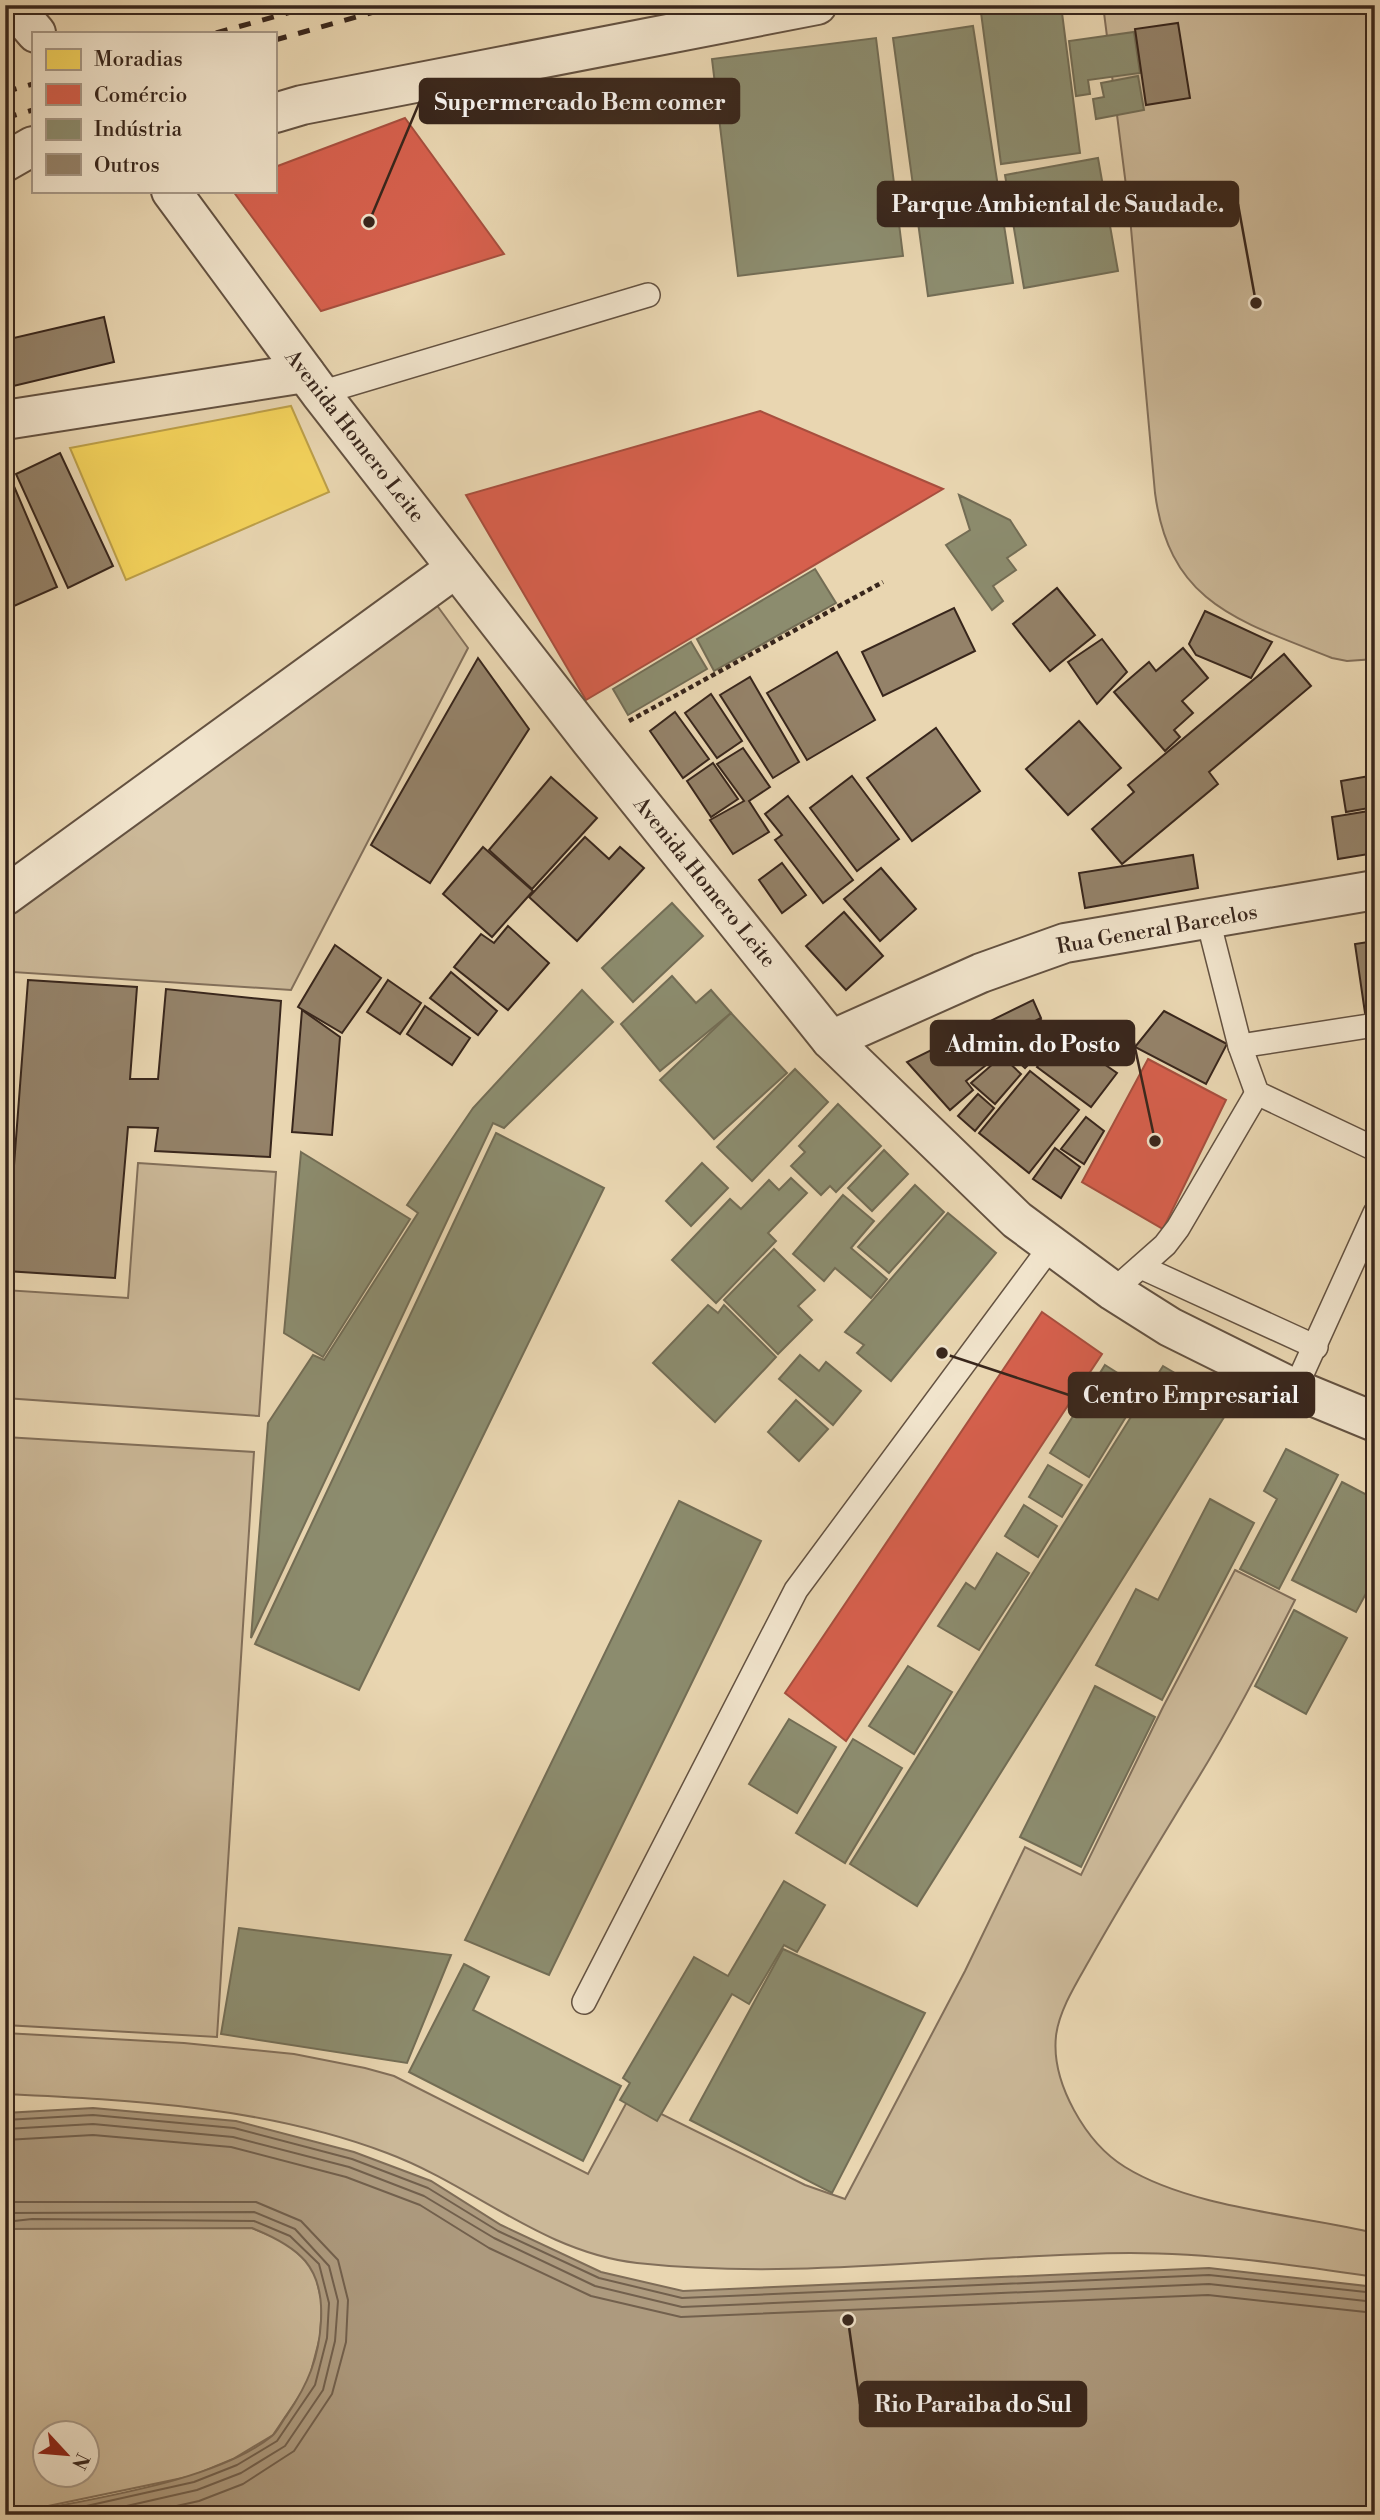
<svg xmlns="http://www.w3.org/2000/svg" width="1380" height="2520" viewBox="0 0 1380 2520" font-family="'Libre Bodoni',serif">
<style>
.green{fill:#cbb898;stroke:#826f5a;stroke-width:2;fill-rule:evenodd}
.water{fill:#ad9a7e;stroke:#7e6c57;stroke-width:2}
.homes{fill:#f6d55c;stroke:#bda049;stroke-width:2}
.shops{fill:#d6604d;stroke:#a74f3e;stroke-width:2}
.industry{fill:#8c8c6e;stroke:#736d55;stroke-width:2}
.lines{fill:none;stroke-linecap:round;stroke-linejoin:round}
.shore{stroke:#72604d;stroke-width:2}
.building{fill:#948269;stroke:#38261c;stroke-width:2}
.service-casing{stroke:#645241;stroke-width:26}
.minor-casing{stroke:#645241;stroke-width:42}
.tertiary-casing{stroke:#645241;stroke-width:42}
.path{stroke:#38261c;stroke-width:4.5;stroke-dasharray:5 3.5;stroke-linecap:butt}
.service{stroke:#f1e4cc;stroke-width:23}
.minor{stroke:#f1e4cc;stroke-width:38}
.tertiary{stroke:#f1e4cc;stroke-width:38}
.rail{stroke:#38261c;stroke-width:5;stroke-dasharray:12 12;stroke-linecap:butt}
.labels{text-anchor:middle;stroke-width:7;stroke-linejoin:round;paint-order:stroke}
.street-label{font-size:21px;fill:#38261c;stroke:#f1e4cc}
.leader{fill:none;stroke:#38261c;stroke-width:2.5}
.callout-dot{fill:#38261c;stroke:#f1e4cc;stroke-width:2.5}
.callout{fill:#38261c;stroke:#38261c;stroke-width:2.5}
.callout-label{font-size:23px;text-anchor:middle;font-weight:bold;fill:#fff}
</style>
<rect width="100%" height="100%" fill="#e9d6b1"/>
<filter id="stains"><feTurbulence type="fractalNoise" baseFrequency=".00286" numOctaves="4"/><feColorMatrix values="0 0 0 0 .2 0 0 0 0 .09 0 0 0 0 .02 0 0 0 .5 -.17"/></filter>
<radialGradient id="worn" r=".72"><stop offset=".6" stop-color="#630" stop-opacity="0"/><stop offset="1" stop-color="#630" stop-opacity=".3"/></radialGradient>
<g class="green">
<path d="M1103 5H1375V659L1347 661 1332 658C1240 621 1170 605 1155 493L1130 217Z"/>
<path d="M433 600 468 648 291 990 13 972 5 1077V912Z"/>
<path d="M138 1163 276 1172 259 1416 5 1398V1290L128 1298Z"/>
<path d="M5 1437 254 1452 217 2037 5 2025Z"/>
<path d="M1235 1570 1295 1600C1262 1665 1229 1729 1190 1791 1156 1847 1122 1902 1090 1959 1077 1982 1059 2010 1056 2036 1051 2083 1086 2143 1125 2167 1191 2208 1299 2215 1375 2233V2277C1293 2265 1212 2253 1130 2253 966 2254 801 2281 637 2263 542 2252 473 2185 387 2153 267 2107 132 2100 5 2094V2033L184 2043 294 2054 365 2068 394 2076 588 2174 629 2098 805 2185 845 2199 965 1971 1025 1847 1081 1875 1163 1707Z"/>
<path d="M32 2226 252 2228 286 2242 314 2269 322 2303 320 2337 308 2383 273 2435 233 2459 192 2476 5 2515V2229ZM46 2432H88V2474H46Z"/>
</g>
<path class="water" d="M93 2108 236 2121 354 2152 431 2181 501 2225 601 2272 683 2291 1209 2268 1375 2287V2515H13C86 2499 214 2483 272 2436 278 2431 282 2421 287 2415 308 2384 319 2358 321 2321 324 2266 299 2247 252 2228L5 2229V2113Z"/>
<path class="homes" d="M291 406 329 492 126 580 70 448Z"/>
<g class="shops">
<path d="M405 118 504 254 321 311 233 191H275V167Z"/>
<path d="M760 411 943 489 586 700 466 495Z"/>
<path d="M1148 1059 1226 1100 1163 1229 1082 1182Z"/>
<path d="M1042 1312 1102 1354 846 1741 785 1693Z"/>
</g>
<g class="industry">
<path d="M980 5H1061L1080 153 1001 164Z"/>
<path d="M973 26 1013 283 928 296 893 38Z"/>
<path d="M1134 32 1140 73 1088 80 1090 94 1076 96 1069 41Z"/>
<path d="M876 38 903 256 738 276 712 59Z"/>
<path d="M1138 76 1144 110 1096 119 1093 99 1104 97 1101 83Z"/>
<path d="M1098 158 1118 271 1024 288 1005 175Z"/>
<path d="M959 495 1010 520 1026 545 1007 558 1016 570 993 586 1003 601 992 610 946 545 970 530Z"/>
<path d="M815 569 836 603 714 671 697 639Z"/>
<path d="M691 642 707 669 628 715 613 689Z"/>
<path d="M672 903 703 936 633 1002 602 968Z"/>
<path d="M672 976 696 1003 711 990 731 1013 660 1071 621 1024Z"/>
<path d="M582 990 613 1022 504 1128 493 1123 251 1638 268 1423 313 1355 324 1360 418 1213 407 1205 473 1108Z"/>
<path d="M731 1013 787 1073 714 1139 660 1080Z"/>
<path d="M795 1069 828 1102 752 1181 717 1147Z"/>
<path d="M838 1104 881 1146 836 1192 830 1186 821 1195 791 1166 805 1152 799 1146Z"/>
<path d="M496 1133 604 1188 359 1690 255 1644Z"/>
<path d="M884 1150 908 1174 872 1211 848 1188Z"/>
<path d="M301 1152 410 1219 323 1357 284 1333Z"/>
<path d="M702 1163 728 1188 691 1226 666 1201Z"/>
<path d="M791 1178 807 1193 768 1233 776 1241 716 1303 672 1260 730 1199 741 1209 769 1180 779 1190Z"/>
<path d="M915 1185 944 1212 889 1273 858 1247Z"/>
<path d="M843 1195 874 1221 851 1248 887 1279 871 1298 835 1268 824 1281 793 1254Z"/>
<path d="M948 1213 996 1253 891 1381 857 1353 864 1345 845 1332Z"/>
<path d="M774 1249 815 1290 798 1306 812 1320 778 1354 724 1300Z"/>
<path d="M708 1305 718 1313 724 1305 776 1357 715 1422 653 1363Z"/>
<path d="M800 1355 819 1371 826 1362 861 1391 833 1425 779 1379Z"/>
<path d="M1105 1365 1143 1389 1089 1477 1050 1453Z"/>
<path d="M1163 1366 1231 1406 917 1906 850 1864Z"/>
<path d="M796 1400 828 1429 799 1461 768 1432Z"/>
<path d="M1286 1449 1338 1475 1279 1589 1240 1569 1277 1499 1264 1491Z"/>
<path d="M1048 1465 1082 1485 1062 1517 1029 1497Z"/>
<path d="M1342 1482 1375 1499V1577L1356 1612 1292 1580Z"/>
<path d="M1210 1499 1254 1523 1162 1700 1096 1665 1136 1589 1158 1600Z"/>
<path d="M679 1501 761 1541 549 1975 465 1940Z"/>
<path d="M1024 1505 1057 1526 1038 1557 1005 1536Z"/>
<path d="M997 1553 1029 1573 979 1650 938 1626 966 1583 975 1589Z"/>
<path d="M1294 1610 1347 1638 1306 1714 1255 1686Z"/>
<path d="M908 1666 952 1692 914 1754 869 1726Z"/>
<path d="M1095 1686 1155 1717 1081 1867 1020 1837Z"/>
<path d="M789 1719 836 1747 797 1813 749 1784Z"/>
<path d="M853 1739 902 1768 845 1863 796 1833Z"/>
<path d="M784 1881 825 1905 797 1952 784 1945 749 2004 732 1994 657 2121 620 2100 630 2083 623 2078 694 1957 728 1976Z"/>
<path d="M239 1928 451 1955 407 2063 221 2034Z"/>
<path d="M783 1949 925 2013 832 2193 690 2120Z"/>
<path d="M464 1964 489 1977 473 2010 621 2086 583 2161 409 2072Z"/>
</g>
<g class="lines">
<g class="shore">
<path d="M5 2120 93 2115 234 2128 352 2159 428 2188 498 2231 599 2278 682 2298 1209 2275 1375 2293"/>
<path d="M5 2129 93 2124 233 2137 349 2167 424 2196 494 2238 595 2286 682 2307 1209 2284 1375 2302"/>
<path d="M5 2140 93 2135 231 2147 346 2177 420 2205 489 2248 591 2296 681 2317 1208 2295 1375 2313"/>
<path d="M5 2202H256L301 2221 338 2260 348 2300 346 2342 332 2394 294 2451 243 2484 199 2501 136 2515"/>
<path d="M5 2213 254 2212 295 2229 329 2266 338 2301 335 2341 323 2390 285 2446 241 2473 197 2490 87 2515"/>
<path d="M5 2222 32 2219 254 2221 290 2236 319 2264 329 2303 327 2338 315 2385 277 2441 237 2465 194 2482 46 2515"/>
</g>
</g>
<g class="building">
<path d="M1178 23 1190 98 1146 105 1135 29Z"/>
<path d="M104 317 114 362 5 388V340Z"/>
<path d="M60 453 113 566 68 588 16 474Z"/>
<path d="M10 477 57 587 5 610V479Z"/>
<path d="M1057 588 1095 635 1050 671 1013 624Z"/>
<path d="M954 608 975 651 883 696 862 652Z"/>
<path d="M1205 611 1272 642 1251 678 1196 655 1189 644Z"/>
<path d="M1102 639 1127 672 1097 704 1068 662Z"/>
<path d="M1183 648 1208 678 1182 701 1193 713 1174 730 1180 737 1165 751 1114 692 1149 662 1156 671Z"/>
<path d="M837 652 875 720 807 760 767 693Z"/>
<path d="M1284 654 1311 686 1209 772 1218 784 1122 864 1092 829 1134 792 1128 785Z"/>
<path d="M478 658 529 729 430 883 371 845Z"/>
<path d="M750 677 799 762 773 778 720 695Z"/>
<path d="M711 694 742 741 717 758 685 713Z"/>
<path d="M675 712 709 759 683 778 650 731Z"/>
<path d="M1079 721 1121 768 1068 815 1026 769Z"/>
<path d="M936 728 980 791 912 841 867 778Z"/>
<path d="M743 748 770 787 749 801 769 832 733 854 710 820 744 801 717 764Z"/>
<path d="M713 763 738 799 711 817 687 781Z"/>
<path d="M1375 775V807L1346 812 1341 781Z"/>
<path d="M852 776 899 839 857 871 810 808Z"/>
<path d="M551 777 597 818 532 889 489 850Z"/>
<path d="M788 796 853 880 823 903 775 840 782 835 765 814Z"/>
<path d="M1375 810V853L1338 859 1332 817Z"/>
<path d="M585 837 609 859 620 847 644 868 577 941 529 897Z"/>
<path d="M483 847 533 891 492 937 443 894Z"/>
<path d="M1193 855 1198 888 1085 908 1079 873Z"/>
<path d="M782 863 806 895 782 913 759 880Z"/>
<path d="M881 868 916 909 880 941 844 899Z"/>
<path d="M844 912 883 956 846 990 806 946Z"/>
<path d="M508 926 549 963 508 1010 454 967 481 934 494 943Z"/>
<path d="M1375 941V1012L1365 1013 1355 944Z"/>
<path d="M335 945 381 978 342 1033 298 1007Z"/>
<path d="M451 972 497 1011 478 1035 430 998Z"/>
<path d="M28 980 137 987 130 1079H158L166 989 281 1001 270 1157 155 1151 158 1128 128 1127 115 1278 6 1271Z"/>
<path d="M388 980 421 1003 400 1034 367 1012Z"/>
<path d="M1033 1000 1041 1018 993 1042 1000 1054 966 1081 973 1090 950 1110 907 1062Z"/>
<path d="M425 1006 470 1038 452 1065 407 1034Z"/>
<path d="M302 1010 340 1037 332 1135 292 1132Z"/>
<path d="M1164 1011 1227 1044 1206 1084 1135 1047Z"/>
<path d="M1040 1019 1056 1036 1025 1068 999 1044Z"/>
<path d="M1062 1035 1117 1073 1091 1107 1037 1067Z"/>
<path d="M1002 1056 1021 1074 995 1104 971 1083Z"/>
<path d="M1030 1071 1079 1110 1029 1173 979 1133Z"/>
<path d="M978 1094 994 1108 975 1131 958 1116Z"/>
<path d="M1086 1117 1104 1131 1084 1164 1061 1149Z"/>
<path d="M1055 1148 1080 1167 1061 1198 1033 1179Z"/>
</g>
<g class="lines">
<g class="service-casing">
<g id="service">
<path d="M320 393 648 295"/>
<path d="M1208 920 1240 1046 1257 1093 1375 1149"/>
<path d="M1240 1046 1375 1025"/>
<path d="M1141 1267 1316 1347"/>
<path d="M1113 1291 1165 1245 1178 1228 1257 1093"/>
<path d="M1295 1389 1375 1213"/>
<path d="M584 2002 796 1590 1051 1246"/>
</g>
</g>
<g class="minor-casing">
<g id="minor">
<path d="M275 113 302 105 817 5"/>
<path d="M5 162 33 146"/>
<path d="M5 420 305 373"/>
<path d="M5 896 456 568"/>
<path d="M831 1040 981 973 1065 943 1375 890"/>
</g>
</g>
<g class="tertiary-casing">
<g id="tertiary">
<path d="M12 5 36 33"/>
<path d="M171 191 320 393 591 741 831 1040 1017 1220 1113 1291 1170 1327 1295 1389 1375 1422"/>
</g>
</g>
<path class="path" d="M629 721 883 582"/>
<use href="#service" class="service"/>
<use href="#minor" class="minor"/>
<use href="#tertiary" class="tertiary"/>
<g class="rail">
<path d="M216 33 316 5"/>
<path d="M275 40 399 5"/>
<path d="M5 92 33 84"/>
<path d="M5 118 33 110"/>
</g>
</g>
<g class="labels">
<g class="street-label">
<text transform="translate(355 436) rotate(52)" y="7">Avenida Homero Leite</text>
<text transform="translate(705 882) rotate(51)" y="7">Avenida Homero Leite</text>
<text transform="translate(1157 929) rotate(-10)" y="7">Rua General Barcelos</text>
</g>
</g>
<path class="leader" d="M369 222L420 101M1256 303L1238 204M1155 1141L1134 1043M942 1353L1069 1395M848 2320L860 2404"/>
<g class="callout-dot">
<circle cx="369" cy="222" r="7"/>
<circle cx="1256" cy="303" r="7"/>
<circle cx="1155" cy="1141" r="7"/>
<circle cx="942" cy="1353" r="7"/>
<circle cx="848" cy="2320" r="7"/>
</g>
<g class="callout">
<rect x="420" y="79" width="319" height="44" rx="7"/>
<rect x="878" y="182" width="360" height="44" rx="7"/>
<rect x="931" y="1021" width="203" height="44" rx="7"/>
<rect x="1069" y="1373" width="245" height="44" rx="7"/>
<rect x="860" y="2382" width="226" height="44" rx="7"/>
</g>
<g class="callout-label">
<text x="580" y="110">Supermercado Bem comer</text>
<text x="1058" y="212">Parque Ambiental de Saudade.</text>
<text x="1033" y="1052">Admin. do Posto</text>
<text x="1191" y="1403">Centro Empresarial</text>
<text x="973" y="2412">Rio Paraiba do Sul</text>
</g>
<rect width="1380" height="2520" fill="none" stroke="#e9d6b1" stroke-width="28"/>
<rect x="7" y="7" width="1366" height="2506" fill="none" stroke="#38261c" stroke-width="3.5"/>
<rect x="14" y="14" width="1352" height="2492" fill="none" stroke="#38261c" stroke-width="2"/>
<rect x="32" y="32" width="245" height="161" fill="#f1e4cc" stroke="#a79886" stroke-width="2"/>
<rect x="46" y="49" width="35" height="21" fill="#f6d55c" stroke="#a79886" stroke-width="2"/>
<text x="94" y="66" font-size="21" fill="#38261c">Moradias</text>
<rect x="46" y="84" width="35" height="21" fill="#d6604d" stroke="#a79886" stroke-width="2"/>
<text x="94" y="102" font-size="21" fill="#38261c">Comércio</text>
<rect x="46" y="119" width="35" height="21" fill="#8c8c6e" stroke="#a79886" stroke-width="2"/>
<text x="94" y="136" font-size="21" fill="#38261c">Indústria</text>
<rect x="46" y="154" width="35" height="21" fill="#948269" stroke="#a79886" stroke-width="2"/>
<text x="94" y="172" font-size="21" fill="#38261c">Outros</text>
<g transform="translate(66 2454) rotate(116)"><circle r="33" fill="#f1e4cc" stroke="#a79886" stroke-width="2"/>
<path d="M0-5L12 26L0 18L-12 26Z" fill="#8f2418"/>
<text y="-10" font-size="19" font-weight="bold" text-anchor="middle" fill="#38261c">N</text>
</g>
<rect width="100%" height="100%" filter="url(#stains)"/>
<rect width="100%" height="100%" fill="url(#worn)"/>
</svg>
